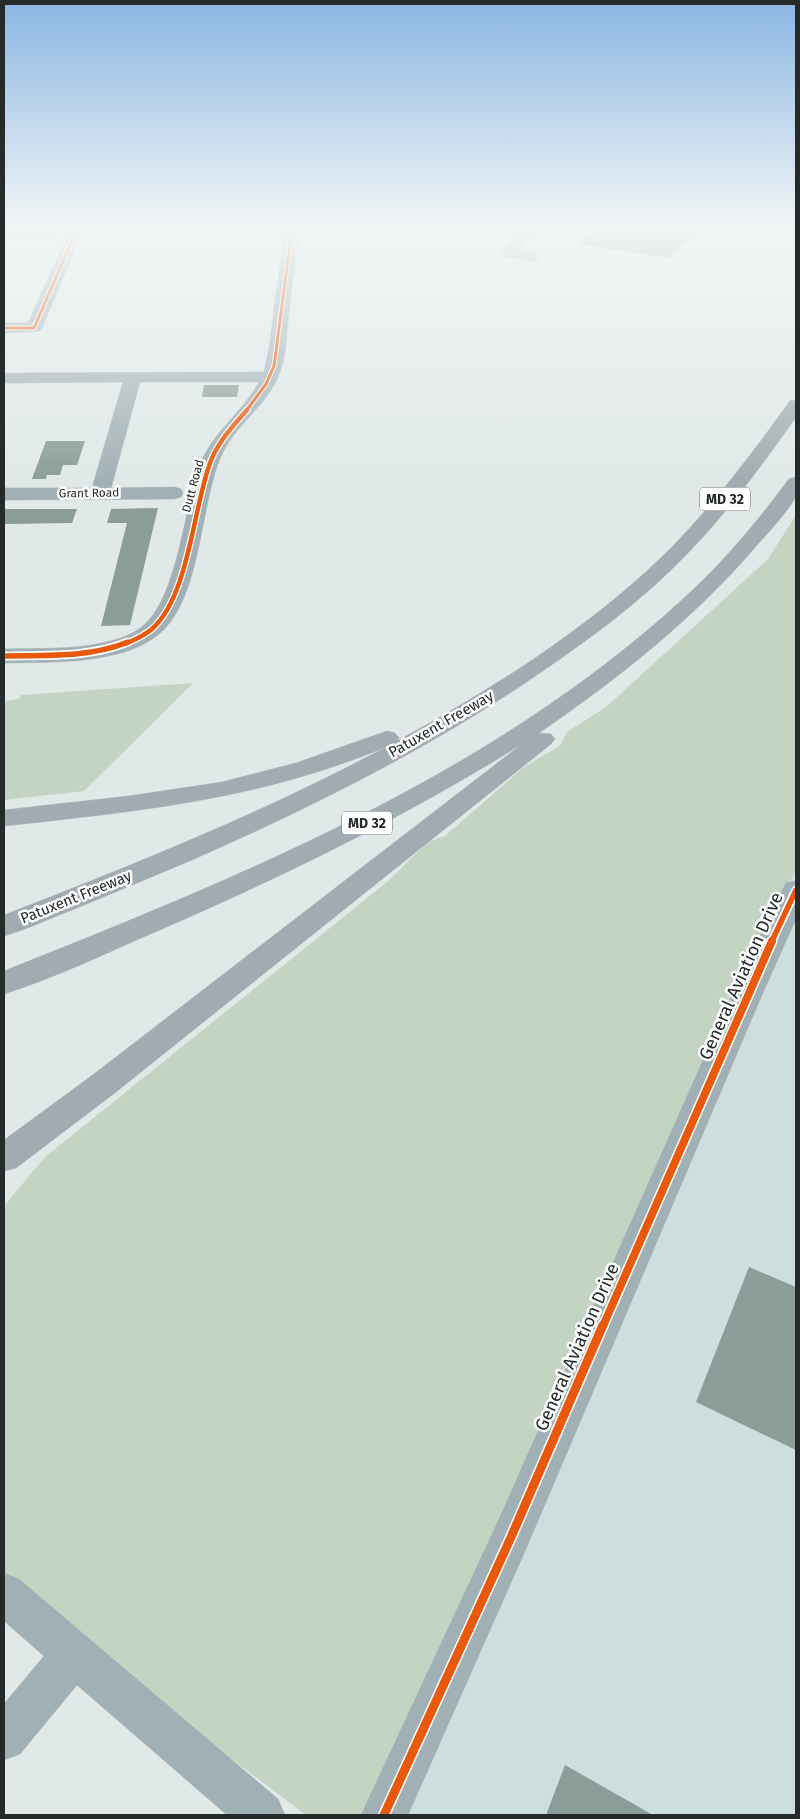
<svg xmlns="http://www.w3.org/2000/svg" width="800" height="1819" viewBox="0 0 800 1819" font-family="'Fira Sans',sans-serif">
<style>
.built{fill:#cddede}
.green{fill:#c3d4c3}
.building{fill:#8b9d98}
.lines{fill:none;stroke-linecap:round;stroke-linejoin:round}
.minor-casing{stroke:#bfc5c5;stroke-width:1}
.highway-casing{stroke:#bfc5c5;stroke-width:1}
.minor{fill:#a1b0b5;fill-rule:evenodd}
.highway{fill:#a0acb1;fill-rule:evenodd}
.cycleway-far4-casing{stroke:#fff;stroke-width:5}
.cycleway-far3-casing{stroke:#fff;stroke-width:7}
.cycleway-far2-casing{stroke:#fff;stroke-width:9}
.cycleway-far1-casing{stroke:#fff;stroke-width:11}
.cycleway-casing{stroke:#fff;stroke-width:12}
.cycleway-far4{stroke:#e8590c;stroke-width:3}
.cycleway-far3{stroke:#e8590c;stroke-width:4.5}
.cycleway-far2{stroke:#e8590c;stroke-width:5.5}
.cycleway-far1{stroke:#e8590c;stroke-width:8}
.cycleway{stroke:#e8590c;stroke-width:9}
.labels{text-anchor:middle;stroke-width:5;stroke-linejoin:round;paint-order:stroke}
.far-street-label{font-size:12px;fill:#252a2a;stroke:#fff}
.shield{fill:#fff;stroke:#666a6a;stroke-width:1}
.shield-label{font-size:14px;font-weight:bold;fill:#252a2a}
.street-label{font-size:15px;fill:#252a2a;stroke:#fff}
.near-street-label{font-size:18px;fill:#252a2a;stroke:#fff}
</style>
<rect width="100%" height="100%" fill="#e0e8e8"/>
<path class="built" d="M796 804V1815H319Z"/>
<g class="green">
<path d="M796 515V868L366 1815H306L160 1705 4 1576V1206L45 1157 387 882 428 842 445 836 524 767 560 746 567 732 606 707 768 559Z"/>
<path d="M193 683 84 791 4 800V701L19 699 21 695Z"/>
</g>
<g class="building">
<path d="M4 229H59L54 238H4Z"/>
<path d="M595 229H698L669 258 578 244Z"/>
<path d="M204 385H239L237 397H202Z"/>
<path d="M46 441H85L77 465H63L60 475H47L46 479H32Z"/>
<path d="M158 508 130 625 101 626 127 523H107L111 509Z"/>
<path d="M4 509H77L72 523 4 524Z"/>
<path d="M749 1267 796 1287V1450L696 1402Z"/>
<path d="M565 1765 653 1815H546Z"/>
</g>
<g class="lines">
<g class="minor-casing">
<g id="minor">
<path d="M70 229H84L42 328 39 331 4 333V323H28Z"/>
<path d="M285 229H299C295 261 291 292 288 323 286 339 286 357 280 372 269 404 238 422 223 452 199 501 203 599 158 635 120 665 50 662 4 663V649C36 648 70 650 102 643 117 640 133 635 144 625 178 595 184 508 200 465 212 432 243 412 259 382H140L111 488 174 487 181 489 183 493 181 497 174 499 4 500V488H92L123 382 4 383V373L264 372 269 348Z"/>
<path d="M527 229H542L518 251 536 254 538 257 536 260 531 261 502 256 500 253 502 250Z"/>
<path d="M796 881V919L762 995 526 1549 408 1815H361L498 1521 732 995 782 890 786 883Z"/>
<path d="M4 1573 19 1579 278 1799 285 1815H227L77 1685 20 1754 4 1760V1704L44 1656 4 1621Z"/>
</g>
</g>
<g class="highway-casing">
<g id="highway">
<path d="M796 400V417C758 471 719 524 671 570 634 606 592 637 550 666 438 744 317 805 192 860 151 877 109 895 67 912 46 920 25 930 4 936V915C133 865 263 813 386 747 258 800 139 811 4 826V810L129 796 222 782 296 763 387 731 395 733 399 738 397 741C492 690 595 624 671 548 715 503 753 452 790 401Z"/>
<path d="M796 477C796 482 798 491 796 496 791 508 767 534 758 544 694 619 619 678 539 733L551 734 555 739 551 744 116 1092 16 1168 4 1171V1140L94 1074 522 744C405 817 282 877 155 932 106 953 55 978 4 994V971C243 876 491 775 683 599 723 563 757 522 789 479Z"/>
</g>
</g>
<use href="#minor" class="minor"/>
<use href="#highway" class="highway"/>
<g class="cycleway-far4-casing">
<g id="cycleway-far4">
<path d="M4 328H34L77 229"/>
<path d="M246 411 266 384 274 366 292 229"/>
</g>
</g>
<g class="cycleway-far3-casing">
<path id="cycleway-far3" d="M125 644C134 640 144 636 152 629 188 597 193 512 209 466 216 444 232 427 247 410"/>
</g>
<g class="cycleway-far2-casing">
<g id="cycleway-far2">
<path d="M4 656C45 655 89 658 128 642"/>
<path d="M771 943 796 890"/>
</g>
</g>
<g class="cycleway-far1-casing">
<path id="cycleway-far1" d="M603 1326 772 941"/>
</g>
<g class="cycleway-casing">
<path id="cycleway" d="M384 1815 512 1535 603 1325"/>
</g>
<use href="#cycleway-far4" class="cycleway-far4"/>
<use href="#cycleway-far3" class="cycleway-far3"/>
<use href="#cycleway-far2" class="cycleway-far2"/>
<use href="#cycleway-far1" class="cycleway-far1"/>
<use href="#cycleway" class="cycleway"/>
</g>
<linearGradient id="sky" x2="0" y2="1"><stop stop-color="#8bb6e3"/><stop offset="0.47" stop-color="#f1f5f5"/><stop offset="1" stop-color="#f1f5f5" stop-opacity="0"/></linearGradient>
<rect width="800" height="484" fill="url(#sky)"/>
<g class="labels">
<g class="far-street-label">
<text transform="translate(193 486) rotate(-75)" y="4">Dutt Road</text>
<text transform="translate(89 493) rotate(-1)" y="4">Grant Road</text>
</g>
<g class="shield">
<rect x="700" y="487.5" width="50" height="23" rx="4"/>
<rect x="342" y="811.5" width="50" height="23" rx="4"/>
</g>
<g class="shield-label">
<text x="725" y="504">MD 32</text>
<text x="367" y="828">MD 32</text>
</g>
<g class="street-label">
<text transform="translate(441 724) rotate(-30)" y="5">Patuxent Freeway</text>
<text transform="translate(76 897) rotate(-22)" y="5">Patuxent Freeway</text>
</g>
<g class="near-street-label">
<text transform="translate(741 976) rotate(-66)" y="6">General Aviation Drive</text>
<text transform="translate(577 1347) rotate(-66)" y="6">General Aviation Drive</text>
</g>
</g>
<rect width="800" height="1819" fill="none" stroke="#252a2a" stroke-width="10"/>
</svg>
